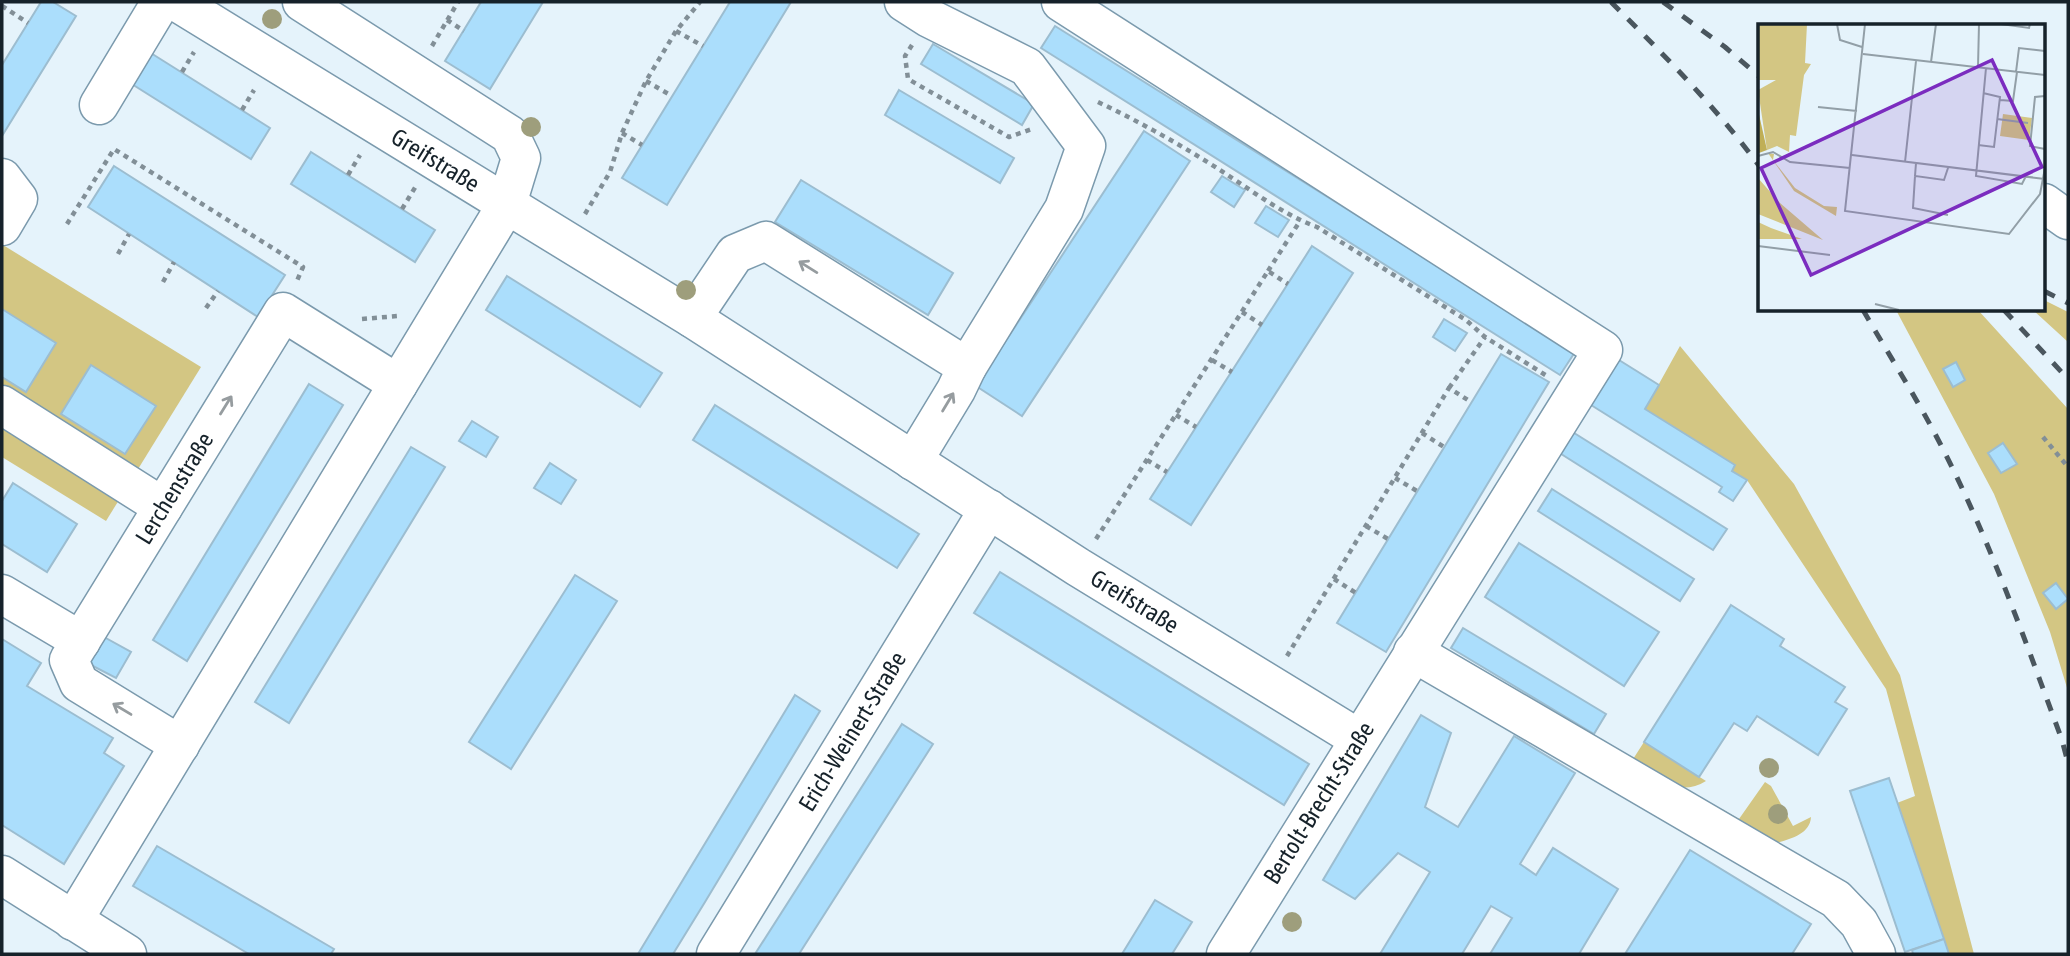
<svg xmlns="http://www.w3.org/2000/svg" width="2070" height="956" viewBox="0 0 2070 956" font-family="'Asap Condensed',sans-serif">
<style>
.green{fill:#d3c683}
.building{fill:#abdefc;stroke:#9cbdd0;stroke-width:2}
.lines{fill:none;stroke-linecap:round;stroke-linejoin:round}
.minor-casing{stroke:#7b9aad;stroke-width:41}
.path{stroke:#828f97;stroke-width:4.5;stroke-dasharray:5 5;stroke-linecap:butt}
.minor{stroke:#fff;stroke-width:38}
.rail{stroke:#4a565e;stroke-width:5;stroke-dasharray:12 12;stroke-linecap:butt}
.tree{fill:#9e9e7c}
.oneway{stroke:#969c9f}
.labels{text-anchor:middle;stroke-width:6;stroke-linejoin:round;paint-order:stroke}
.street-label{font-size:24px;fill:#16222a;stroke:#fff}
.inset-road{fill:none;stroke:#929fa7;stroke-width:2}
.view{fill:#7b2cbf;fill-opacity:0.15;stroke:#7b2cbf;stroke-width:3.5}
.inset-edge{fill:none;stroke:#16222a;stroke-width:3.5}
</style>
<rect width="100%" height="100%" fill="#e5f3fb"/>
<g class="green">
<path d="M3 245 201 367 106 521 2 457Z"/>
<path d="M2044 300 2068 312V342L2033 310H2044Z"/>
<path d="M1896 310H1978L2068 409V691L2050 632 1994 494Z"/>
<path d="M1680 346 1794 484 1900 675 1974 954H1949L1897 803 1915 796 1886 689 1747 480 1732 471 1735 465 1645 409Z"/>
<path d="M1644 742 1706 781C1680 798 1653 778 1628 767Z"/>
<path d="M1765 782 1771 786 1793 826 1811 817C1810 835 1789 839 1774 844L1718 816 1722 809 1739 819Z"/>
</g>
<g class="building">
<path d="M41 2H53L76 16 2 136V65Z"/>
<path d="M481 2H543L490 89 445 61Z"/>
<path d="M730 2H791L667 205 622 178Z"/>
<path d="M1055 26 1575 352 1560 375 1041 48Z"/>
<path d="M933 44 1034 104 1022 125 921 64Z"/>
<path d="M146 50 270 128 251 159 127 81Z"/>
<path d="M899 90 1014 158 1000 183 885 115Z"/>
<path d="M1144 131 1190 161 1022 416 976 386Z"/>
<path d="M311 152 435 230 415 262 291 184Z"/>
<path d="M114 166 285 275 258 317 88 207Z"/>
<path d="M1222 176 1245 190 1234 207 1211 192Z"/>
<path d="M801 180 953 273 928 315 775 222Z"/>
<path d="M1266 206 1289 220 1278 237 1255 223Z"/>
<path d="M1312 246 1353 273 1191 525 1150 499Z"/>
<path d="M507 276 662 373 640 407 486 310Z"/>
<path d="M2 309 56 343 26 392 2 377Z"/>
<path d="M1444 319 1467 333 1455 351 1433 337Z"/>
<path d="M1501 354 1549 382 1386 652 1337 623Z"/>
<path d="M1619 360 1659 385 1645 409 1735 465 1732 471 1747 480 1733 501 1719 492 1722 487 1591 405Z"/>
<path d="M1956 362 1965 380 1953 387 1943 369Z"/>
<path d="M91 365 156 406 125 454 61 414Z"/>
<path d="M309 384 343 405 187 661 153 640Z"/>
<path d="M715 405 919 534 897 568 693 440Z"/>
<path d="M472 421 498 437 486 457 459 441Z"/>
<path d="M1571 431 1727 529 1713 550 1558 452Z"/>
<path d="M2003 443 2017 464 2001 473 1988 453Z"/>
<path d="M411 447 445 467 289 723 255 702Z"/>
<path d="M550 463 576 480 561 504 534 488Z"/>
<path d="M13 483 77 524 47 572 2 544V501Z"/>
<path d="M1552 489 1694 579 1680 601 1538 511Z"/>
<path d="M1519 543 1659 632 1624 686 1485 597Z"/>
<path d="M1000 572 1309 764 1284 805 974 613Z"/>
<path d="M575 575 617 601 511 769 469 742Z"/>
<path d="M2056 583 2068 599 2056 609 2043 593Z"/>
<path d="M1731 605 1784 639 1780 646 1845 687 1835 702 1847 709 1818 755 1757 716 1747 731 1734 723 1699 777 1644 742Z"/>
<path d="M1463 628 1606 714 1594 734 1451 648Z"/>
<path d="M104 637 131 652 116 678 89 664Z"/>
<path d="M2 639 41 663 27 686 113 738 104 753 124 766 64 864 2 825Z"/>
<path d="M795 695 820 711 705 902 673 954H638Z"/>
<path d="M1421 715 1451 733 1425 807 1458 827 1514 736 1575 773 1520 864 1536 875 1553 848 1618 889 1579 954H1490L1512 918 1491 906 1462 954H1380L1430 872 1398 853 1355 899 1323 880Z"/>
<path d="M902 724 933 744 799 954H755Z"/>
<path d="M1889 778 1944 939 1905 952 1850 791Z"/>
<path d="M157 846 334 949 331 954H249L133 886Z"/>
<path d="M1690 850 1811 924 1792 954H1625Z"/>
<path d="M1155 900 1192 922 1172 954H1122Z"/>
<path d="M1944 939 1949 954H1913L1912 950Z"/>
</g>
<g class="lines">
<g class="minor-casing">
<g id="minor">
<path id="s1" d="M177 2 692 318 1078 567 1359 739"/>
<path d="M904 2 929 18 1027 67 1086 146 1064 209 967 367"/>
<path d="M1061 2 1603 350 1226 954"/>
<path d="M99 105 161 2"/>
<path d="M2 178 18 199 2 226"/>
<path d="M2044 203 2068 220"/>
<path d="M692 318 735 254 766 241 967 367 956 390 913 461"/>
<path d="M2 405 163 507"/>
<path d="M2 594 81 641"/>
<path d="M1413 652 1836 899 1859 923 1876 954"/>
<path id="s2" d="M180 745 79 683 69 660 283 312 398 384"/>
<path d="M2 875 127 954"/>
<path d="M73 921 507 204 521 158 510 135 302 2"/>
<path id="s3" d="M716 954 989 509"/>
</g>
</g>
<g class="path">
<path d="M2 6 28 23"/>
<path d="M447 20 464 31"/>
<path d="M676 31 703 46"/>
<path d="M912 45 905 56 908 79 1009 137 1032 129"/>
<path d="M432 46 458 2"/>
<path d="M182 72 194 52"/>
<path d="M646 81 672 96"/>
<path d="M1098 102C1140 122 1181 145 1220 170 1251 190 1282 214 1317 227L1466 320 1485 337 1547 376"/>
<path d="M242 110 254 90"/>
<path d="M622 133 642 145"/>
<path d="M348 175 360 155"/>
<path d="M402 209 416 186"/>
<path d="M585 214 610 172 622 133 646 81 676 31 700 2"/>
<path d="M67 224 114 149 303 267 296 283"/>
<path d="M118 254 129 234"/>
<path d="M1268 271 1300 221"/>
<path d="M163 282 174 262"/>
<path d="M206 308 218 291"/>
<path d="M1242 312 1262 325"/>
<path d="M362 319 398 316"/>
<path d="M1212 360 1232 372"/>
<path d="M1449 388 1485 337"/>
<path d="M1176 415 1196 427"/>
<path d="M1422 433 1444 447"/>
<path d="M2043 437 2068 467"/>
<path d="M1147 460 1167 472"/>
<path d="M1395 478 1417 491"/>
<path d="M1366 526 1388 539"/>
<path d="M1096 539 1268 271 1288 284"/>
<path d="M1334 579 1356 593"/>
<path d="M1287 656 1449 388 1471 402"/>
</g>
<use href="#minor" class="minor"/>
<g class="rail">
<path d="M1611 2C1663 54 1716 107 1760 167"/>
<path d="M1663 2 1725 47 1760 77"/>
<path d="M2044 291 2068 303"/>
<path d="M1863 310C1886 350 1911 389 1933 430 1986 529 2023 635 2062 740L2068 763"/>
<path d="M2004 310 2068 379"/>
</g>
</g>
<g class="tree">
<circle cx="272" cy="19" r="10"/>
<circle cx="531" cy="127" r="10"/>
<circle cx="686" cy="290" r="10"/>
<circle cx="1769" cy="768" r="10"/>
<circle cx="1778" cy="814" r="10"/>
<circle cx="1292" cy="922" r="10"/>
</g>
<defs><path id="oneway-shaft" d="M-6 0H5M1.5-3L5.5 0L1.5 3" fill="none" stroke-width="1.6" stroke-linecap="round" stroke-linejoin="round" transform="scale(1.75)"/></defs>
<g class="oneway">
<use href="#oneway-shaft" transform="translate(808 267) rotate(-148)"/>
<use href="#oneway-shaft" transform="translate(948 402) rotate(-59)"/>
<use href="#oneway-shaft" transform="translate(226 405) rotate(-58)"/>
<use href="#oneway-shaft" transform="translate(122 709) rotate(-149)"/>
</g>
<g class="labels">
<g class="street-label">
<text dy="8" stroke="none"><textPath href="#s1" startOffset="303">Greifstraße</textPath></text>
<text dy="8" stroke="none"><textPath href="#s2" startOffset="345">Lerchenstraße</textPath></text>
<text dy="8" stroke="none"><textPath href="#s1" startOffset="1130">Greifstraße</textPath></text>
<text dy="8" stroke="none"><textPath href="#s3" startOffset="261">Erich-Weinert-Straße</textPath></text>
<text transform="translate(1319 803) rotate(-58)" y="8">Bertolt-Brecht-Straße</text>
</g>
</g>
<g transform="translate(1758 24)">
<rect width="287" height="287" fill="#e5f3fb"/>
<path d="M0 0H49L47 39 53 40 46 51 38 112 32 111 31 128 19 122 9 126 0 66 18 56H0ZM245 90 274 94 271 116 242 112ZM10 129 16 130 15 136 37 164 66 182 79 183 78 192 36 167ZM0 154 22 179 65 216 0 190ZM0 198 13 204 44 215H0Z" fill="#d3c683"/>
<path d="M0 86 9 126 1 129 0 128Z" fill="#c0af56"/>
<path class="inset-road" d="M79 0 82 16 104 23M107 0 87 187 251 210 282 170 287 144M243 0 271 4 272 0M105 30 287 51M173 38 178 0M220 43 221 0M228 44 218 152 264 160 268 152M258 48 261 24 287 27M287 72 277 73 272 122 287 125M242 76 255 77 259 48M60 83 99 87M239 95 270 99M220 121 236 123 242 73 225 69M94 131 287 155M0 132 15 128 32 138 92 144M147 138 158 37M158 139 157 152 186 156 190 144M157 152 155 184 190 191M0 222 72 231M117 280 141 286"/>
<path class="view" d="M234 36 284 143 53 251 3 144Z"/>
<rect width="287" height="287" class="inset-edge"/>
</g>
<rect width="2070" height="956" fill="none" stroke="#16222a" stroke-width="7"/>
</svg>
